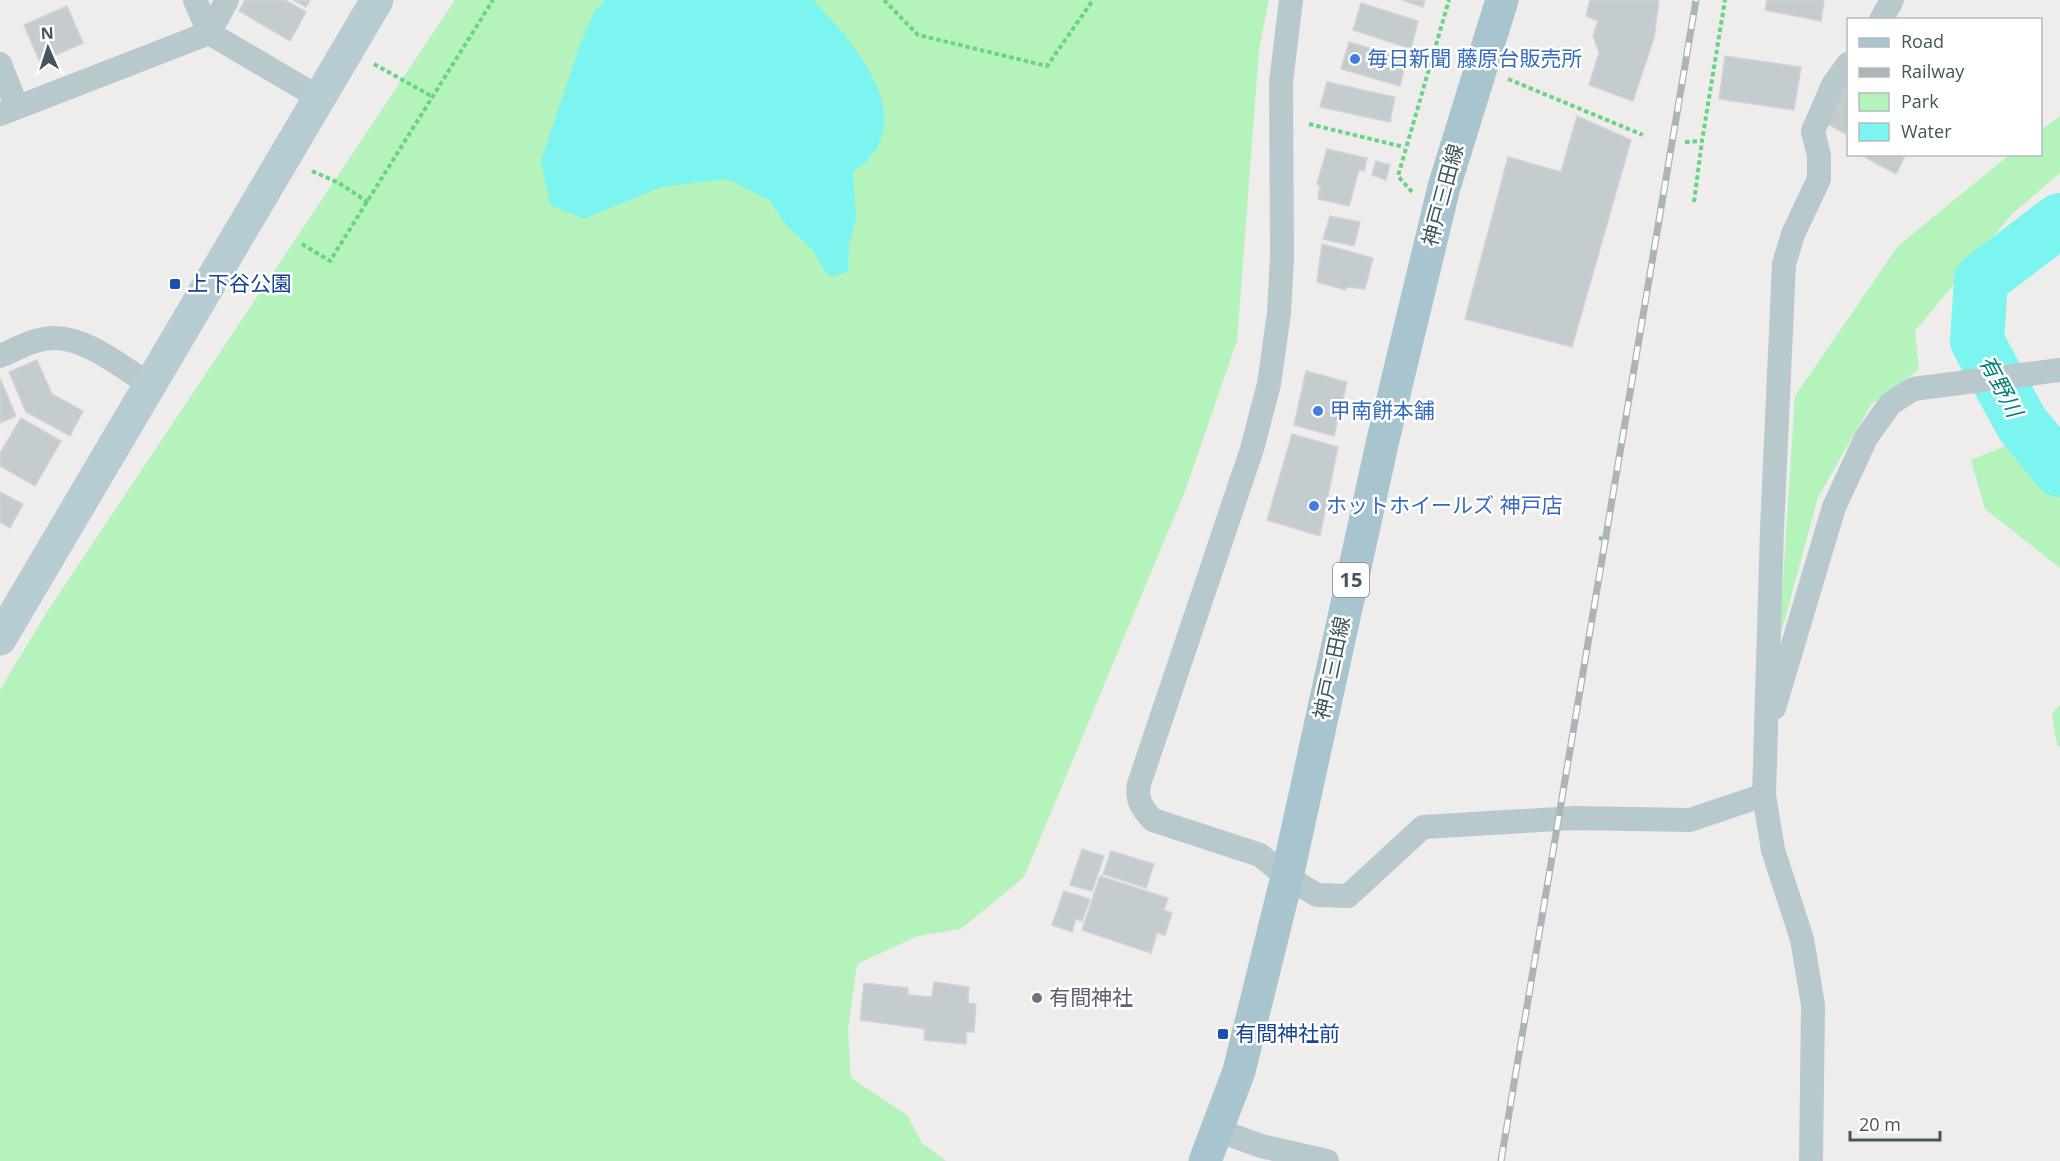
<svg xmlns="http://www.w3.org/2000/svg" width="2060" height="1161" viewBox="0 0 2060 1161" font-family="'Open Sans','Noto Sans JP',sans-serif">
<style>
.green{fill:#b4f3bc}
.water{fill:#7cf4ef}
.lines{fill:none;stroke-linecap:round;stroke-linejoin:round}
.river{stroke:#7cf4ef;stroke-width:54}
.building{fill:#c5ccd0;stroke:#cfd4d9;stroke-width:1.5}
.path{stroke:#69d484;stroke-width:4;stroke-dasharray:4.5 3;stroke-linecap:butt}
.street{stroke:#b8c9cd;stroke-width:24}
.secondary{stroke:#b7cbd3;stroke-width:33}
.primary{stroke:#a8c5cf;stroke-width:33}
.rail-casing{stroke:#adb4b7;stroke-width:7}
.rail{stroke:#fff;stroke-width:4.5;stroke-dasharray:14;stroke-linecap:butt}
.shop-dot{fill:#3f7fe0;stroke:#fff;stroke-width:2}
.transit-dot{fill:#1a4fb4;stroke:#fff;stroke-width:2}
.worship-dot{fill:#6b7280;stroke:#fff;stroke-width:2}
.labels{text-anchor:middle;stroke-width:5;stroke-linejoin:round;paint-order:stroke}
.shield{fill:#fff;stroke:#7b898c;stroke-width:1.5}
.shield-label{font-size:20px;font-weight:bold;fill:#43565b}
.shop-label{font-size:21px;fill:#366cbe;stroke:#fff;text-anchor:start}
.street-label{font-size:21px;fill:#43565b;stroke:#fff}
.transit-label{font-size:21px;fill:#164399;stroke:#fff;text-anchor:start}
.worship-label{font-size:21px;fill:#5b616d;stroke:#fff;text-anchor:start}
.water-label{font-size:22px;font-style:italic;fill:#05817b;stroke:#fff}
</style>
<rect width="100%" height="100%" fill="#efecec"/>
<g class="green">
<path d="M455 0H1269L1259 50 1237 341 1185 491 1024 877 961 929 918 936 857 964 848 1030 851 1078 907 1115 922 1143 946 1161H0V690L47 612Z"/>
<path d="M2060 116V173L2013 213 1915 331 1919 369 1871 405 1818 497 1779 641 1795 396 1898 246 2009 155 2040 154 2041 130Z"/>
<path d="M2007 445 2034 463 2060 490V568L1985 509 1971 460Z"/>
<path d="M2060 704V747L2057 745 2052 714Z"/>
</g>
<path class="water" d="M605 0H813C854 43 926 123 853 172L856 219 849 246 848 272 829 277 812 249 787 226 769 200 727 179 661 187 584 219 550 205 541 161 580 45 595 10Z"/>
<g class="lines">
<path class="river" d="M2060 220 1981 280 1977 341 2022 424 2060 470"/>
</g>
<g class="building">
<path d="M245 0H285L306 12 290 41 239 11Z"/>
<path d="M293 0H310L306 7Z"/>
<path d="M1402 0H1425L1423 7Z"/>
<path d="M1590 0H1659L1654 38 1633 101 1589 85 1599 53 1593 36 1598 21 1586 16Z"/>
<path d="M1767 0H1824L1821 21 1765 10Z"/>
<path d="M1361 3 1418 21 1411 49 1353 30Z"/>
<path d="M67 6 83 43 40 62 24 25Z"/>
<path d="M1349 42 1407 59 1400 86 1341 69Z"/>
<path d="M1725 56 1801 67 1794 110 1719 99Z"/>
<path d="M1327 82 1395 97 1390 122 1320 107Z"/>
<path d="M1848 83V132L1847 135 1826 123Z"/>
<path d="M1577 116 1631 140 1572 347 1465 319 1508 157 1561 172Z"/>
<path d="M1327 149 1367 158 1364 171 1359 170 1349 206 1318 199 1320 186 1317 184Z"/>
<path d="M1859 154H1906L1896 174Z"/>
<path d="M1376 161 1390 165 1386 180 1372 175Z"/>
<path d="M1330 216 1360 222 1354 246 1323 239Z"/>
<path d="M1322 244 1373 258 1365 289 1347 287 1345 290 1317 282Z"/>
<path d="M37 360 52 394 83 411 70 436 26 412 9 372Z"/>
<path d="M1306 371 1347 382 1334 436 1294 425Z"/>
<path d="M0 378 16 416 0 423Z"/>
<path d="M21 418 61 441 35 486 0 466V453Z"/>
<path d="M1292 434 1338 447 1320 536 1267 520Z"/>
<path d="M0 492 23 504 10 528 0 522Z"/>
<path d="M1082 849 1104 856 1092 891 1070 885Z"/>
<path d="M1111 851 1154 864 1146 888 1103 874Z"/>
<path d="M1100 876 1168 898 1164 910 1172 913 1165 935 1157 933 1151 953 1082 930Z"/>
<path d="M1064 891 1090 899 1082 921 1076 919 1072 932 1052 925Z"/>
<path d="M934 982 969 987 968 1003 976 1004 974 1032H966V1044L924 1040 925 1029 860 1020 864 983 908 988V995L932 997Z"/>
</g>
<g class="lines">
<g class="path">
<path d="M884 0 918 35 1047 66 1093 0"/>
<path d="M374 64 433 97"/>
<path d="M1508 79 1643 135"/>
<path d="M1309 124 1404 147"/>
<path d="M1685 142 1702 141 1725 0"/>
<path d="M312 171 339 183 369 203"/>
<path d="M1412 192 1398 176 1449 0"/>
<path d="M1694 202 1702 141"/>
<path d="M302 244 330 261 493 0"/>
<path d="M1599 538 1609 540"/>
</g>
<g class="street">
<path d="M195 0 209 33"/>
<path d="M1291 0 1281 82 1282 257 1279 313 1269 384 1252 449 1139 784C1136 799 1142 809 1153 820L1260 855 1287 877 1317 895 1348 896 1423 827 1574 818 1690 820 1764 795"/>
<path d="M1881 20 1892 0"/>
<path d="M209 33 227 0"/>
<path d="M0 64 17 107"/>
<path d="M0 114 209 33 318 97"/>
<path d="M0 356C17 349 35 338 54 338 88 338 122 368 151 385"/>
<path d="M1774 708 1834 507 1866 438 1890 404 1913 389 2060 370"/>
<path d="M1217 1130 1261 1146 1327 1161"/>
<path d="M1811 1161 1813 1005 1802 939 1773 850 1764 795 1772 529 1784 264 1793 234 1819 179V156L1813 131 1833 85 1848 64"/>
</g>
<path class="secondary" d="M0 639 377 0"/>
<path class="primary" d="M1205 1161 1239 1071 1287 877 1382 444 1444 187 1502 0"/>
<g class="rail-casing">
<path id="rail" d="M1501 1161 1696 0"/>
</g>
<use href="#rail" class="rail"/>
</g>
<g class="shop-dot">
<circle cx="1355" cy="59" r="6"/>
<circle cx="1318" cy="411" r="6"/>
<circle cx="1314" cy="506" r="6"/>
</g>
<g class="transit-dot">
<rect x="169" y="278" width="12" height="12" rx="3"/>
<rect x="1217" y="1028" width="12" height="12" rx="3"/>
</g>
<circle class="worship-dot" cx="1037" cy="998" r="6"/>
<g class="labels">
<rect class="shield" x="1333" y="563" width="36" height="34" rx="4.5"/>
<g class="shield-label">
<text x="1351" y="587">15</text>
</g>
<g class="shop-label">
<text x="1367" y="66">毎日新聞 藤原台販売所</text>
<text x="1330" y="418">甲南餅本舗</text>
<text x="1326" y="513">ホットホイールズ 神戸店</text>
</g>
<g class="street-label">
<text transform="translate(1443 195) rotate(-75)" y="7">神戸三田線</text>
<text transform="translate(1332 668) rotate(-78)" y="7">神戸三田線</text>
</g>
<g class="transit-label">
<text x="187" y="291">上下谷公園</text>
<text x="1235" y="1041">有間神社前</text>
</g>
<g class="worship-label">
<text x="1049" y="1005">有間神社</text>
</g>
<g class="water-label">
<text transform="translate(2001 386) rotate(62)" y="8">有野川</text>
</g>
</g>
<rect x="1847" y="18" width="195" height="138" fill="#ffffff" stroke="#b4bbbd" stroke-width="1.5"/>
<rect x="1859" y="38" width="30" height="9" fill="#a8c5cf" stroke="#b4bbbd" stroke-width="1.5"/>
<text x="1901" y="48" font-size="18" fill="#43565b">Road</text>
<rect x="1859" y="68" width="30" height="9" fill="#adb4b7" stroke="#b4bbbd" stroke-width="1.5"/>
<text x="1901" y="78" font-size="18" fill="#43565b">Railway</text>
<rect x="1859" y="93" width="30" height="18" fill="#b4f3bc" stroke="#b4bbbd" stroke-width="1.5"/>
<text x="1901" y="108" font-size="18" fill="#43565b">Park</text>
<rect x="1859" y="123" width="30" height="18" fill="#7cf4ef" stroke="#b4bbbd" stroke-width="1.5"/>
<text x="1901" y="138" font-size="18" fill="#43565b">Water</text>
<g transform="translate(48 48) rotate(357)" stroke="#ffffff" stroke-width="4.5" paint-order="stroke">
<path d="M0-4.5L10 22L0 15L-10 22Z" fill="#43565b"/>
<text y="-9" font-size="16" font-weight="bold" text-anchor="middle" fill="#43565b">N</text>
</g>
<path d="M1850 1131v9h90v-9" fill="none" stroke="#43565b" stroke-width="3"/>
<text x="1859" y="1131" font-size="18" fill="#43565b" stroke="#ffffff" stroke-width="4.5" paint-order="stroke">20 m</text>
</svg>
